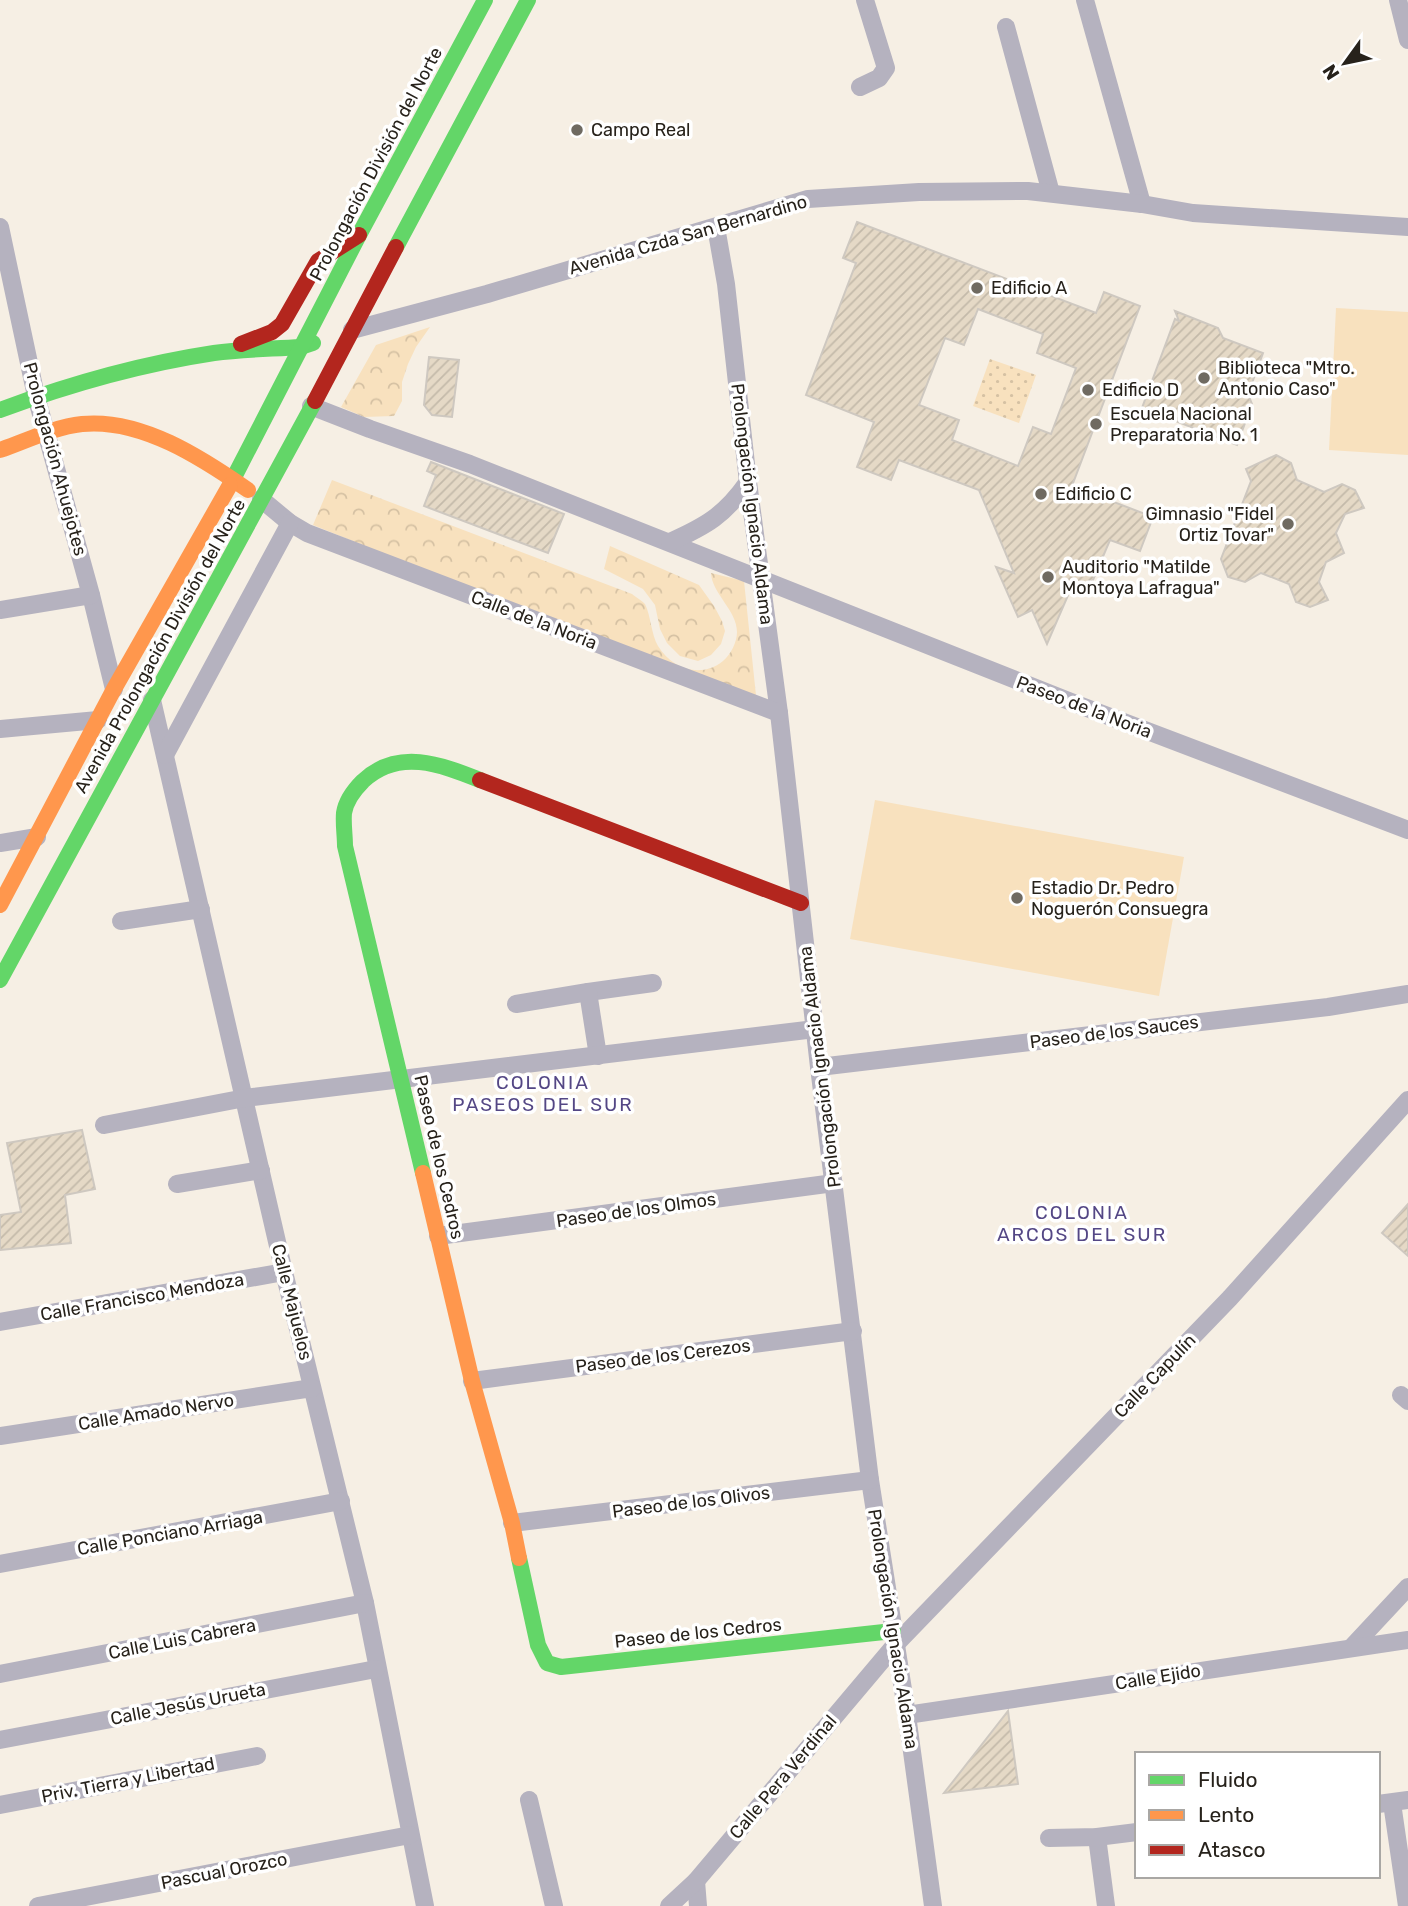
<svg xmlns="http://www.w3.org/2000/svg" width="1408" height="1906" viewBox="0 0 1408 1906" font-family="Rubik,sans-serif">
<style>
.grass{fill:url(#grass-dots)}
.park{fill:url(#park-crowns)}
.pitch{fill:#f8e1be}
.building{fill:url(#building-hatch);stroke:#cec8c0;stroke-width:2;fill-rule:evenodd}
.lines{fill:none;stroke-linecap:round;stroke-linejoin:round}
.street{stroke:#b5b2bf;stroke-width:18}
.fast{stroke:#63d668;stroke-width:16}
.slow{stroke:#ff974d;stroke-width:16}
.jam{stroke:#b3261e;stroke-width:16}
.poi-dot{fill:#6f6a61;stroke:#fff;stroke-width:2.5}
.labels{text-anchor:middle;stroke-width:7;stroke-linejoin:round;paint-order:stroke}
.poi-label{font-size:18px;fill:#27221b;stroke:#fff;text-anchor:start}
.street-label{font-size:18px;fill:#27221b;stroke:#fff}
.neighbourhood-label{font-size:19px;letter-spacing:2px;fill:#544785;stroke:#fff}
</style>
<defs>
<pattern id="grass-dots" width="8" height="8" patternUnits="userSpaceOnUse" patternTransform="scale(1.75)"><rect width="8" height="8" fill="#f8e1be"/><path d="M2 2h.1M6 6h.1" fill="none" stroke="#d5c1a3" stroke-width="1.8" stroke-linecap="round"/></pattern>
<pattern id="park-crowns" width="20" height="18" patternUnits="userSpaceOnUse" patternTransform="scale(1.75)"><rect width="20" height="18" fill="#f8e1be"/><path d="M2 6a3 3 0 1 1 6 0M12 15a3 3 0 1 1 6 0" fill="none" stroke="#d5c1a3"/></pattern>
<pattern id="building-hatch" width="6" height="6" patternUnits="userSpaceOnUse" patternTransform="scale(1.75)"><rect width="6" height="6" fill="#e5d9c6"/><path d="M-1 1l2-2M0 6l6-6M5 7l2-2" fill="none" stroke="#c4baaa"/></pattern>
</defs>
<rect width="100%" height="100%" fill="#f6efe4"/>
<path class="grass" d="M990 359 1036 375 1019 423 973 406Z"/>
<g class="park">
<path d="M430 327 416 347 408 364 402 382V401L394 416 364 417 341 407 376 345Z"/>
<path d="M332 480 632 594C636 597 642 601 645 604 651 616 651 634 658 646 672 669 701 679 723 661 731 654 737 642 737 632 737 610 712 594 711 573L744 581 757 705 313 525Z"/>
<path d="M610 546 699 585 714 606 722 621 725 631 721 644 711 655 698 661 680 656 667 643 660 629 655 605 643 589 604 569Z"/>
</g>
<g class="pitch">
<path d="M1336 308 1408 312V455L1329 450Z"/>
<path d="M875 800 1184 857 1159 996 850 939Z"/>
</g>
<g class="building">
<path d="M857 222 1096 313 1104 292 1140 306 1072 486 1153 517 1140 551 1110 540 1093 580 1069 593 1047 644 1032 610 1018 617 996 567 1014 573 979 490 899 460 891 480 857 467 874 422 806 395 856 263 843 258ZM978 309 1043 334 1037 353 1076 368 1051 434 1033 427 1018 466 952 440 959 420 919 405 945 338 964 345Z"/>
<path d="M1175 311 1218 328 1223 338 1263 353 1248 394 1252 404 1237 445 1142 408 1175 319 1179 321Z"/>
<path d="M429 357 459 360 452 417 432 415 424 405Z"/>
<path d="M1276 455 1291 463 1297 480 1324 492 1342 484 1355 490 1364 508 1345 514 1336 533 1344 553 1326 562 1319 582 1328 600 1310 607 1296 602 1289 584 1261 573 1245 582 1228 577 1221 559 1251 481 1246 469Z"/>
<path d="M431 462 564 514 548 553 424 506 436 475 427 471Z"/>
<path d="M82 1130 95 1189 65 1195 71 1243 0 1250V1215L21 1212 7 1143Z"/>
<path d="M1408 1204V1256L1382 1233Z"/>
<path d="M1008 1711 1018 1784 944 1793Z"/>
</g>
<g class="lines">
<g class="street">
<path d="M1085 0 1142 204"/>
<path d="M1398 0 1408 40"/>
<path d="M1006 27 1051 193"/>
<path d="M860 87 879 78 886 68 865 0"/>
<path d="M0 227 36 396 91 595 114 689"/>
<path d="M716 227 726 284 748 482 779 713 819 1067 870 1480 907 1715 933 1906"/>
<path d="M352 330 487 294 808 199 919 192 1028 191 1142 204 1193 213 1408 227"/>
<path d="M311 406 370 429 470 464 1079 705 1408 830"/>
<path d="M261 499 290 523 307 533 779 713"/>
<path d="M670 542C706 526 725 515 748 482"/>
<path d="M0 610 91 595"/>
<path d="M152 700 284 1272 365 1603 425 1906"/>
<path d="M0 729 98 720"/>
<path d="M165 755 290 523"/>
<path d="M0 843 37 837"/>
<path d="M121 921 201 909"/>
<path d="M588 992 653 983"/>
<path d="M516 1004 588 992 598 1056"/>
<path d="M819 1067 1328 1007 1408 994"/>
<path d="M104 1125 245 1098 815 1029"/>
<path d="M177 1184 261 1170"/>
<path d="M438 1236 834 1183"/>
<path d="M0 1322 284 1272"/>
<path d="M472 1381 853 1331"/>
<path d="M1401 1395 1408 1401"/>
<path d="M0 1436 312 1388"/>
<path d="M512 1523 870 1480"/>
<path d="M0 1564 341 1501"/>
<path d="M1352 1647 1408 1587"/>
<path d="M0 1674 365 1603"/>
<path d="M907 1715 1408 1640"/>
<path d="M0 1740 376 1669"/>
<path d="M529 1800 554 1906"/>
<path d="M1392 1803 1407 1906"/>
<path d="M1378 1804 1408 1800"/>
<path d="M0 1805 257 1756"/>
<path d="M1097 1837 1106 1906"/>
<path d="M1049 1838 1097 1837 1137 1832"/>
<path d="M696 1881 698 1906"/>
<path d="M38 1906 410 1835"/>
<path d="M669 1906 696 1881 895 1645 1230 1298 1408 1100"/>
</g>
<g class="fast">
<path d="M396 247 528 0"/>
<path d="M0 410C70 384 141 364 214 353 243 349 272 349 301 347L313 343"/>
<path d="M230 485 359 235 485 0"/>
<path d="M0 980 315 401"/>
<path d="M423 1173 345 846C345 835 343 824 344 813 346 800 354 790 363 781 398 748 440 764 480 780"/>
<path d="M519 1558 538 1645 547 1663 561 1667 893 1631"/>
</g>
<g class="slow">
<path d="M0 450C26 441 54 427 82 424 141 418 202 458 248 490"/>
<path d="M0 905 114 689 230 485"/>
<path d="M423 1173 472 1381 512 1523 519 1558"/>
</g>
<g class="jam">
<path d="M241 344 272 332 282 324 318 261 359 235"/>
<path d="M315 401 396 247"/>
<path d="M480 780 801 903"/>
</g>
</g>
<g class="poi-dot">
<circle cx="577" cy="130" r="7"/>
<circle cx="977" cy="288" r="7"/>
<circle cx="1204" cy="378" r="7"/>
<circle cx="1088" cy="390" r="7"/>
<circle cx="1096" cy="424" r="7"/>
<circle cx="1041" cy="494" r="7"/>
<circle cx="1288" cy="524" r="7"/>
<circle cx="1048" cy="577" r="7"/>
<circle cx="1017" cy="898" r="7"/>
</g>
<g class="labels">
<g class="poi-label">
<text x="591" y="136">Campo Real</text>
<text x="991" y="294">Edificio A</text>
<text x="1218" y="374">Biblioteca "Mtro.<tspan x="1218" dy="21">Antonio Caso"</tspan></text>
<text x="1102" y="396">Edificio D</text>
<text x="1110" y="420">Escuela Nacional<tspan x="1110" dy="21">Preparatoria No. 1</tspan></text>
<text x="1055" y="500">Edificio C</text>
<text x="1274" y="520" text-anchor="end">Gimnasio "Fidel<tspan x="1274" dy="21">Ortiz Tovar"</tspan></text>
<text x="1062" y="573">Auditorio "Matilde<tspan x="1062" dy="21">Montoya Lafragua"</tspan></text>
<text x="1031" y="894">Estadio Dr. Pedro<tspan x="1031" dy="21">Noguerón Consuegra</tspan></text>
</g>
<g class="street-label">
<text transform="translate(376 164) rotate(-62)" y="6">Prolongación División del Norte</text>
<text transform="translate(688 235) rotate(-16)" y="6">Avenida Czda San Bernardino</text>
<text transform="translate(55 459) rotate(75)" y="6">Prolongación Ahuejotes</text>
<text transform="translate(752 504) rotate(83)" y="6">Prolongación Ignacio Aldama</text>
<text transform="translate(534 620) rotate(21)" y="6">Calle de la Noria</text>
<text transform="translate(160 646) rotate(-61)" y="6">Avenida Prolongación División del Norte</text>
<text transform="translate(1084 707) rotate(21)" y="6">Paseo de la Noria</text>
<text transform="translate(1114 1032) rotate(-7)" y="6">Paseo de los Sauces</text>
<text transform="translate(820 1067) rotate(-97)" y="6">Prolongación Ignacio Aldama</text>
<text transform="translate(439 1157) rotate(77)" y="6">Paseo de los Cedros</text>
<text transform="translate(636 1210) rotate(-8)" y="6">Paseo de los Olmos</text>
<text transform="translate(142 1297) rotate(-10)" y="6">Calle Francisco Mendoza</text>
<text transform="translate(292 1302) rotate(76)" y="6">Calle Majuelos</text>
<text transform="translate(663 1356) rotate(-7)" y="6">Paseo de los Cerezos</text>
<text transform="translate(1155 1376) rotate(-46)" y="6">Calle Capulín</text>
<text transform="translate(156 1412) rotate(-9)" y="6">Calle Amado Nervo</text>
<text transform="translate(691 1502) rotate(-7)" y="6">Paseo de los Olivos</text>
<text transform="translate(170 1533) rotate(-10)" y="6">Calle Ponciano Arriaga</text>
<text transform="translate(893 1629) rotate(81)" y="6">Prolongación Ignacio Aldama</text>
<text transform="translate(698 1633) rotate(-6)" y="6">Paseo de los Cedros</text>
<text transform="translate(182 1639) rotate(-11)" y="6">Calle Luis Cabrera</text>
<text transform="translate(1158 1677) rotate(-9)" y="6">Calle Ejido</text>
<text transform="translate(188 1704) rotate(-11)" y="6">Calle Jesús Urueta</text>
<text transform="translate(783 1777) rotate(-50)" y="6">Calle Pera Verdinal</text>
<text transform="translate(128 1780) rotate(-11)" y="6">Priv. Tierra y Libertad</text>
<text transform="translate(224 1871) rotate(-11)" y="6">Pascual Orozco</text>
</g>
<g class="neighbourhood-label">
<text x="543" y="1089">COLONIA<tspan x="543" dy="22">PASEOS DEL SUR</tspan></text>
<text x="1082" y="1219">COLONIA<tspan x="1082" dy="22">ARCOS DEL SUR</tspan></text>
</g>
</g>
<rect x="1135" y="1752" width="245" height="126" fill="#ffffff" stroke="#a9a7a4" stroke-width="2"/>
<rect x="1149" y="1775" width="35" height="10" fill="#63d668" stroke="#a9a7a4" stroke-width="2"/>
<text x="1198" y="1787" font-size="21" fill="#27221b">Fluido</text>
<rect x="1149" y="1810" width="35" height="10" fill="#ff974d" stroke="#a9a7a4" stroke-width="2"/>
<text x="1198" y="1822" font-size="21" fill="#27221b">Lento</text>
<rect x="1149" y="1845" width="35" height="10" fill="#b3261e" stroke="#a9a7a4" stroke-width="2"/>
<text x="1198" y="1857" font-size="21" fill="#27221b">Atasco</text>
<g transform="translate(1345 63) rotate(237)" stroke="#ffffff" stroke-width="5" paint-order="stroke">
<path d="M0-5L12 26L0 18L-12 26Z" fill="#27221b"/>
<text y="-10" font-size="19" font-weight="bold" text-anchor="middle" fill="#27221b">N</text>
</g>
</svg>
